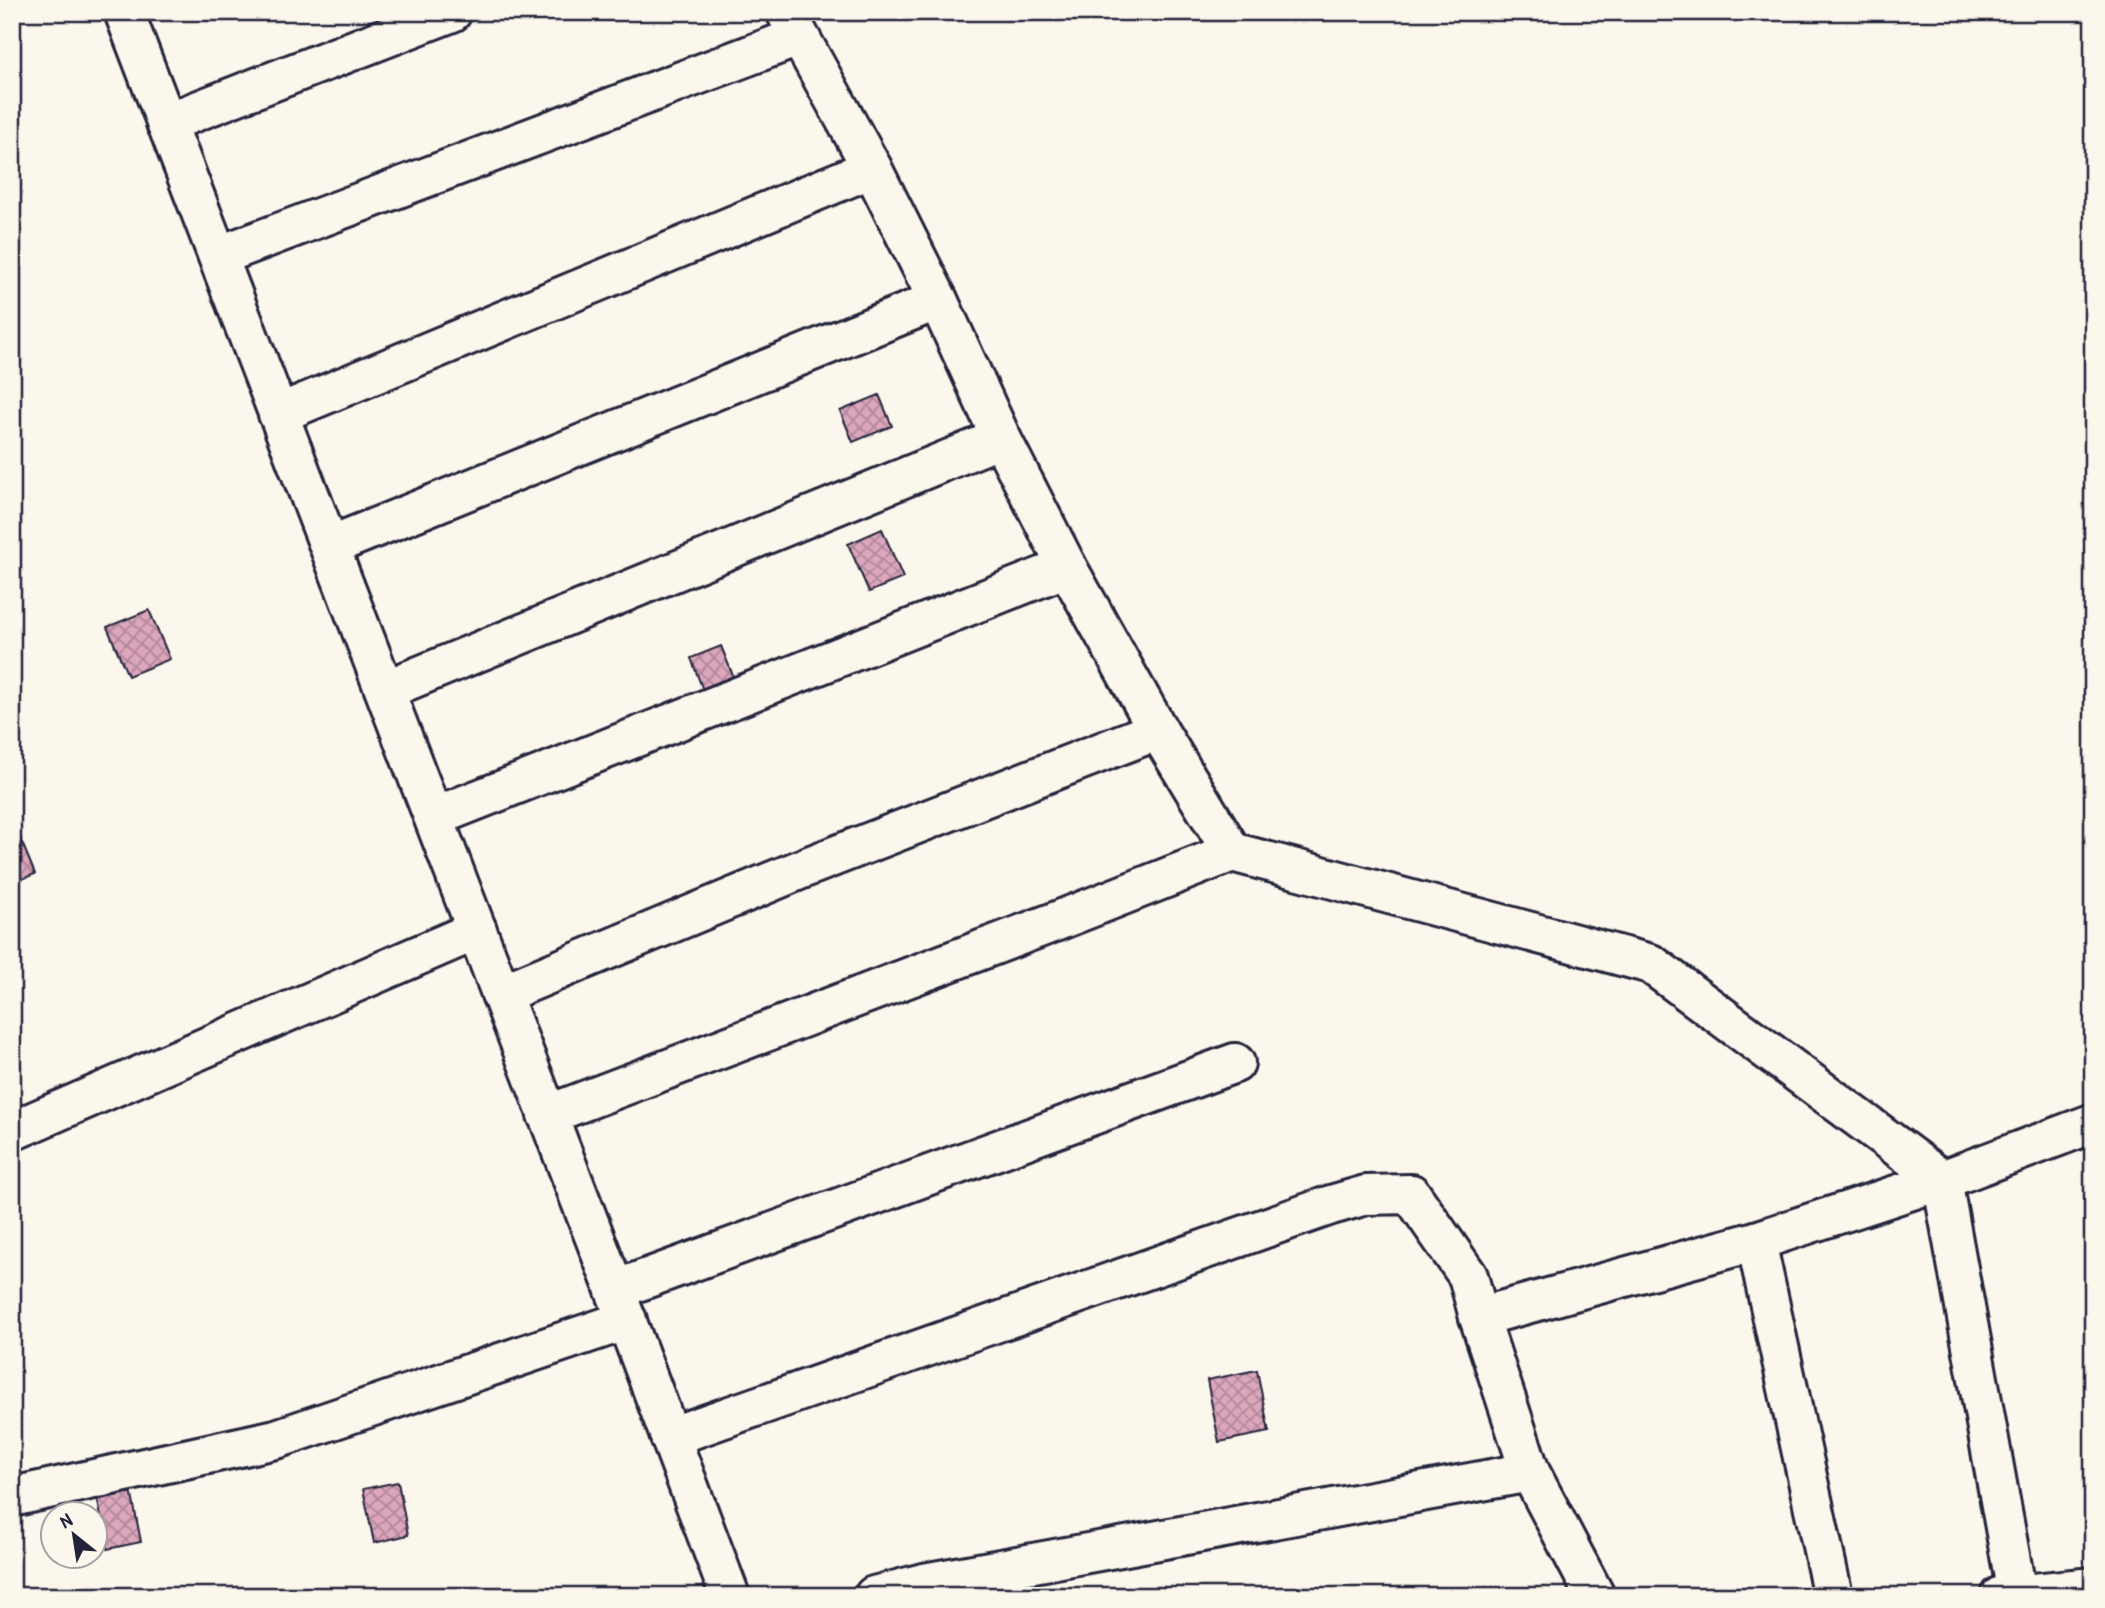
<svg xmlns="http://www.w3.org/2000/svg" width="2105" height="1608" viewBox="0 0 2105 1608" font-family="'Patrick Hand',sans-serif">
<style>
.building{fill:url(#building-cross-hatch);stroke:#22223b;stroke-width:2}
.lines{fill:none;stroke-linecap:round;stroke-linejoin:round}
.minor-casing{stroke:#22223b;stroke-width:44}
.minor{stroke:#fbf7ec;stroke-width:38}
</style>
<defs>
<pattern id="building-cross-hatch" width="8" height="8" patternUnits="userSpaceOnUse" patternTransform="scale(1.75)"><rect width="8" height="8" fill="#dca6bc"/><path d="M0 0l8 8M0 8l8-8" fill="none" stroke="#b2879a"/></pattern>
</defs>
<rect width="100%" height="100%" fill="#fbf7ec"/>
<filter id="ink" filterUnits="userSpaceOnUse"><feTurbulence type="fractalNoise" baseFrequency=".0143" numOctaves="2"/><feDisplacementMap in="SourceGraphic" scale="14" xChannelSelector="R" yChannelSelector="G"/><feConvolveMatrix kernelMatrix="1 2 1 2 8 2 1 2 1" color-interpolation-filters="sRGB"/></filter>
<g filter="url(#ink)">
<g class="building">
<path d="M879 395 892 426 853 442 840 411Z"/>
<path d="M882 529 903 578 869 592 848 544Z"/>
<path d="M149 610 170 659 128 676 107 627Z"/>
<path d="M721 646 738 688 707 701 691 658Z"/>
<path d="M13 821 35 874 12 883V822Z"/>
<path d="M1257 1370 1269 1432 1219 1442 1207 1380Z"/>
<path d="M398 1482 408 1535 374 1543 363 1489Z"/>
<path d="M130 1485 141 1542 107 1549 96 1491Z"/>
</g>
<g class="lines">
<g class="minor-casing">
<g id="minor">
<path d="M124 12 615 1290 730 1596"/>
<path d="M786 12 872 168 938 300 1001 438 1067 567 1158 730 1232 852"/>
<path d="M166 123 452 12"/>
<path d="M218 256 798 37"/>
<path d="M278 414 872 168"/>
<path d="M330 546 938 300"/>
<path d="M385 690 1001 438"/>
<path d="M434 817 1067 567"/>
<path d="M501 994 809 866 1158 730"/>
<path d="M547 1115 1052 923 1232 852 1651 964 1942 1180 2091 1124"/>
<path d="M12 1131 477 930"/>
<path d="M1756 1241 1833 1596"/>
<path d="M615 1290 1235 1063"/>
<path d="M1479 1317 1756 1241 1942 1180 2017 1594"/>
<path d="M670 1437 1331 1205 1366 1195 1411 1194 1468 1276 1479 1317 1530 1472 1595 1596"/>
<path d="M12 1497 276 1439 627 1320"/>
<path d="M874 1596 924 1583 1530 1472"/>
<path d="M2001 1596 2093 1587"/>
</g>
</g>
<use href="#minor" class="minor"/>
</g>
</g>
<rect width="2105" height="1608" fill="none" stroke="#fbf7ec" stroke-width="42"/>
<rect x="21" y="21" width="2063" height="1566" fill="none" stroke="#22223b" stroke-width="2.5" filter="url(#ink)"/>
<g transform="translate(74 1535) rotate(330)"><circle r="33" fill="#fbf7ec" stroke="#a4a2a5" stroke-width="2"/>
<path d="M0-5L12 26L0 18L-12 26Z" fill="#22223b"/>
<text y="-10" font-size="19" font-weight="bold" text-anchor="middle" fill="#22223b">N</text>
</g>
</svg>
